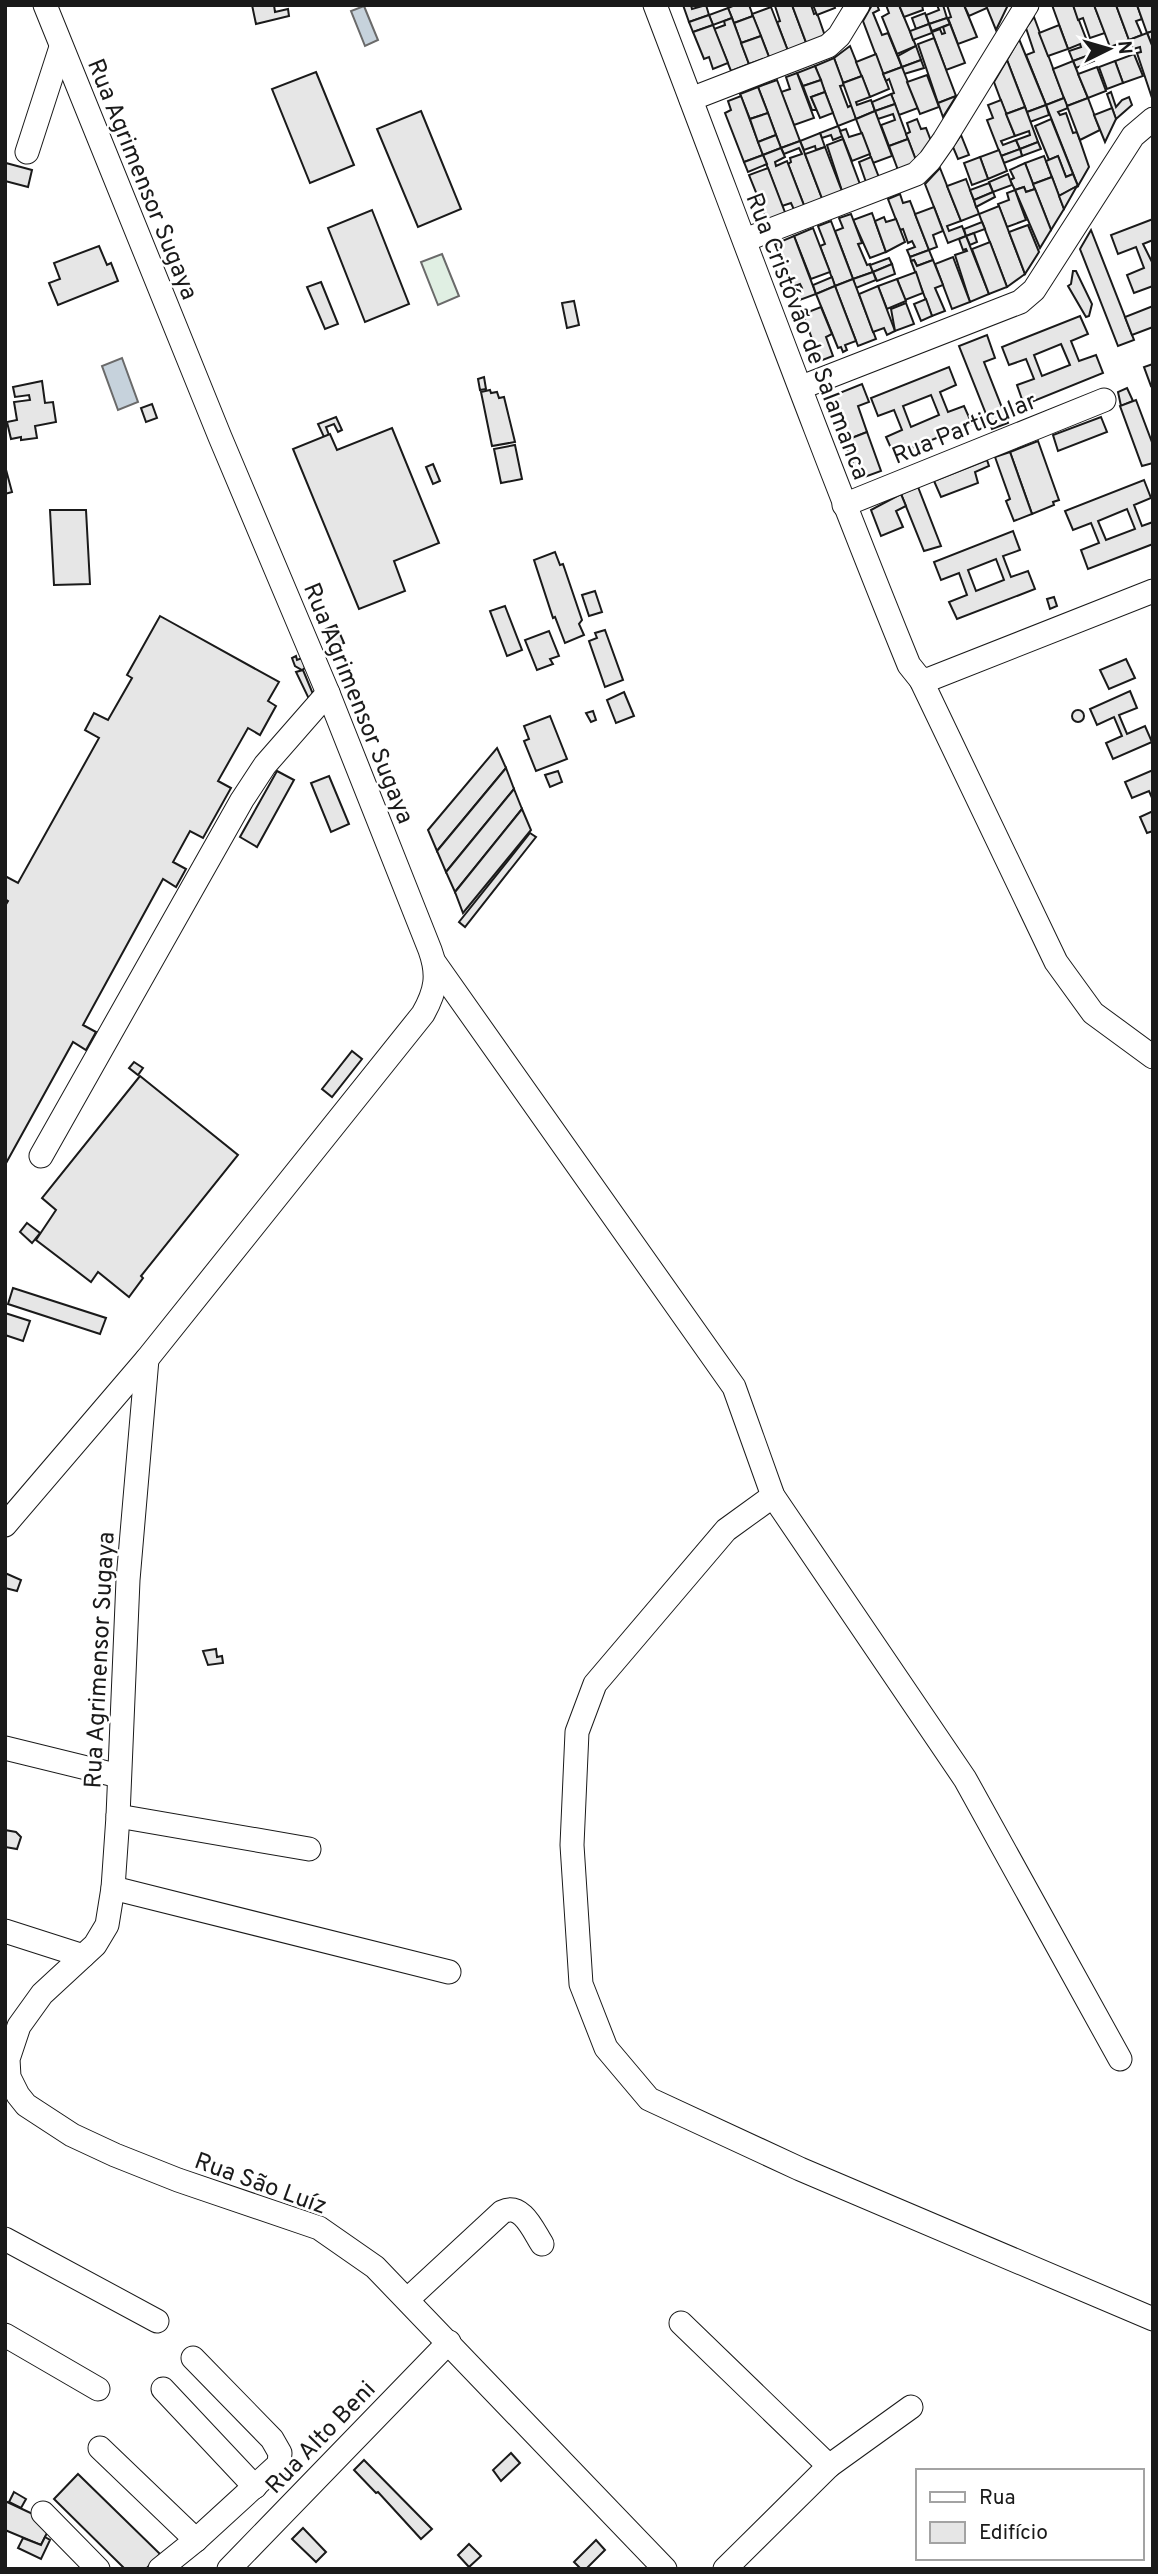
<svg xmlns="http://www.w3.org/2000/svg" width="1158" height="2574" viewBox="0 0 1158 2574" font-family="Overpass,sans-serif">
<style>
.green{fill:#e0efe3;stroke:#6a6a6a;stroke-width:2}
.water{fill:#c6d2dc;stroke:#6a6a6a;stroke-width:2}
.building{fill:#e6e6e6;stroke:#1a1a1a;stroke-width:2;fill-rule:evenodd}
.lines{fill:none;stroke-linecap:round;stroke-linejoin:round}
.minor-casing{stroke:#1a1a1a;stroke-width:25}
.minor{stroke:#fff;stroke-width:23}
.labels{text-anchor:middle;stroke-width:5;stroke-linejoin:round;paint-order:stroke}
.street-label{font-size:24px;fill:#1a1a1a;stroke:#fff}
</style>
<rect width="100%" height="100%" fill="#fff"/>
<path class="green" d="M442 254 459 296 438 305 421 262Z"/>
<g class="water">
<path d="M364 6 378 40 365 46 351 11Z"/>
<path d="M122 358 138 402 118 410 102 366Z"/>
</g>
<g class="building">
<path d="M252 5H274L275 12 288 9 289 16 256 24Z"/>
<path d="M683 5H691L692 9 706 5 709 15 689 22Z"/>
<path d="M735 5H749L753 16 734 23 728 8Z"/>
<path d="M792 5 807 45 788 51 777 22 780 21 775 6Z"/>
<path d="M792 5H811L814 14 817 13 825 36 807 45Z"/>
<path d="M813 5H834L835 8 817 15Z"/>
<path d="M872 5H877L879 10 873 13 882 35 888 33 902 67 883 74 863 21Z"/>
<path d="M886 5H899L916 46 897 54 882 17 889 13Z"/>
<path d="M899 5H922L923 10 904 17Z"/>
<path d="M937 5H943L947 18 929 24 926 15 939 10Z"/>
<path d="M947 5H964L977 37 958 44 948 18 951 17Z"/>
<path d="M964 5H986L987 8 969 16Z"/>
<path d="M986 5H1008L996 30 987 8Z"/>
<path d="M1052 5H1073L1092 54 1073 61 1069 51 1081 47 1080 44 1068 49Z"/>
<path d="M1073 5H1094L1105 33 1090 38 1083 18 1078 20Z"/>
<path d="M1094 5H1116L1129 40 1110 47Z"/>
<path d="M1116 5H1137L1142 19 1136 21 1142 35 1129 40Z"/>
<path d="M1137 5H1153V31L1147 33Z"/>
<path d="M771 7 788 51 769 57 752 14Z"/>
<path d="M728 8 732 18 713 25 709 15Z"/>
<path d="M925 13 929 24 916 29 912 18Z"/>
<path d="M709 15 713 25 693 32 689 22Z"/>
<path d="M753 16 761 36 741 43 734 23Z"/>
<path d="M1034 17 1064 98 1046 105 1026 55 1034 52 1026 28Z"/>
<path d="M732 18 749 64 731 71 714 29 725 25 724 21Z"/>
<path d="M947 18 950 24 932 31 929 24Z"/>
<path d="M929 24 932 33 913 40 910 31Z"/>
<path d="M950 24 965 63 946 70 932 32 940 29 942 34 945 33 943 27Z"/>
<path d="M713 25 728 63 713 69 709 57 704 59 693 32Z"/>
<path d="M1059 25 1068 49 1048 56 1039 33Z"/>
<path d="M1153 31V45H1152L1147 33Z"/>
<path d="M1147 33 1153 48 1152 98 1137 53 1141 52 1140 47 1133 49 1129 40Z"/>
<path d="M761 36 769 57 749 64 741 43Z"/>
<path d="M934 38 956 96 938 103 918 44Z"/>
<path d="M1019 39 1046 105 1027 112 1007 60Z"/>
<path d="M850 46 862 76 843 83 834 58Z"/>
<path d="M916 46 921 60 902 67 898 56Z"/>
<path d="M876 54 889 89 870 97 856 62Z"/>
<path d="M1092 54 1094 61 1076 68 1073 61Z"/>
<path d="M1134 54 1143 76 1123 83 1115 61Z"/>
<path d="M834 58 844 85 840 86 848 107 852 105 856 119 838 126 815 66Z"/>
<path d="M921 60 924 68 904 74 902 67Z"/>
<path d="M1007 60 1025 107 1006 114 994 82Z"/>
<path d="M1073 61 1088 98 1067 106 1053 69Z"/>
<path d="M1115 61 1123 83 1107 89 1099 67Z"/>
<path d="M815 66 821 80 803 86 797 73Z"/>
<path d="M902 67 918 108 899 115 891 94 894 93 889 79 886 81 883 74Z"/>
<path d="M1097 67 1106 91 1088 98 1078 74Z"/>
<path d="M316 72 354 165 310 183 272 89Z"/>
<path d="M797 73 814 118 794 125 781 92 790 89 786 77Z"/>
<path d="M927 75 939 107 920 114 907 82Z"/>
<path d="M862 76 870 97 856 102 857 105 871 100 875 111 856 119 843 83Z"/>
<path d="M777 80 800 141 781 148 758 87Z"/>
<path d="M821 80 825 92 811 97 817 110H812L803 86Z"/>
<path d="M758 87 768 113 750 119 740 94Z"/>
<path d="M825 92 833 113 820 118 811 97Z"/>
<path d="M1111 92 1116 107 1122 100 1129 97 1132 105 1116 119 1107 94Z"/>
<path d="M891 94 895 104 875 111 872 102Z"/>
<path d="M741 96 763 155 744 162 725 113 731 110 728 101Z"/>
<path d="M956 96 955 98 943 117 938 103Z"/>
<path d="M1064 98 1068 108 1058 112 1060 115 1066 113 1073 133 1077 132 1089 167 1078 186 1046 105Z"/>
<path d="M1088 98 1100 130 1080 140 1067 106Z"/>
<path d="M1001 100 1015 136 1001 141 1003 145 1016 140 1020 149 1001 156 987 120 993 118 988 105Z"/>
<path d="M895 104 908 139 889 146 881 125 895 120 893 114 878 119 875 111Z"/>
<path d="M1046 105 1049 115 1030 122 1027 112Z"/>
<path d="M1025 107 1038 142 1020 149 1016 140 1030 135 1029 131 1015 136 1006 114Z"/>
<path d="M1112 108 1116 119 1105 142 1094 115Z"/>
<path d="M421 111 461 209 418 227 377 129Z"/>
<path d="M875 111 892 156 873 163 856 119Z"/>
<path d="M768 113 776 135 758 142 750 119Z"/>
<path d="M917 119 921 129 926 128 931 141 917 163 906 134 910 132 907 123Z"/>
<path d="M1051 119 1073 174 1066 177 1058 156 1049 160 1035 126Z"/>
<path d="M838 126 843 136 833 140 831 135 822 138 820 133Z"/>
<path d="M846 129 849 137 862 133 870 154 852 161 840 131Z"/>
<path d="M820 133 825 147 816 150 815 146 804 150 800 141Z"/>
<path d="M776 135 781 148 763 155 758 142Z"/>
<path d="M961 135 969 155 958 159 953 147Z"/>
<path d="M843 139 861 187 843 194 827 145Z"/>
<path d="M908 139 917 163 898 170 889 146Z"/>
<path d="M800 141 823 201 805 208 788 164 791 162 790 158 802 154 799 148 784 154 781 148Z"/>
<path d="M1038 142 1041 149 1022 156 1020 149Z"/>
<path d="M825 147 843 194 823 201 805 154Z"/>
<path d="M781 148 785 157 775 162 776 166 787 161 805 208 795 212 791 203 782 206 763 155Z"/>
<path d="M1020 149 1022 156 1004 163 1001 156Z"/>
<path d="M999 150 1007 171 988 179 980 157Z"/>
<path d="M763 155 767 164 748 172 744 162Z"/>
<path d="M1044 156 1052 177 1033 184 1025 163Z"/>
<path d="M1058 156 1066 177 1073 174 1078 186 1059 196 1046 161Z"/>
<path d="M871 157 880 180 867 185 859 162Z"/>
<path d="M980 157 988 179 972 185 964 163Z"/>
<path d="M6 163 32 170 28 187 5 181Z"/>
<path d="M1025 163 1035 189 1026 192 1024 187 1015 190 1010 180 1014 178 1010 170Z"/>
<path d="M768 168 786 215 768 222 749 175Z"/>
<path d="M940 168 961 221 947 226 949 231 962 226 966 236 948 243 925 184Z"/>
<path d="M1008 174 1012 185 993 192 989 182Z"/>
<path d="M1052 177 1064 209 1051 230 1033 184Z"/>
<path d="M966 179 979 214 961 221 947 186Z"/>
<path d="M989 183 993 192 974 200 970 190Z"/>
<path d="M1077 186 1064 209 1059 196Z"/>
<path d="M1024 187 1026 192 1035 189 1051 230 1040 248 1015 190Z"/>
<path d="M1015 190 1026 220 1007 227 998 204 1009 200 1007 193Z"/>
<path d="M993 192 995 197 976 207 974 200Z"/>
<path d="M900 194 903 203 910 201 929 250 910 257 907 250 915 247 912 241 908 243 903 229 900 230 888 199Z"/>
<path d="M999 206 1025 274 1007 287 979 214Z"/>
<path d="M934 207 943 231 933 235 937 247 929 250 915 214Z"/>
<path d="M372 210 409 304 365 322 328 228Z"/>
<path d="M872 213 886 252 870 258 853 220Z"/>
<path d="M851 214 862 243 858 244 867 265 870 264 873 272 853 279 835 231 843 228 839 218Z"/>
<path d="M884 217 886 222 896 219 905 242 886 252 875 221Z"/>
<path d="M1153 219V240L1143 244 1153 264V286L1134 293 1127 275 1144 268 1136 247 1118 254 1111 235Z"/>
<path d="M831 221 853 279 835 286 820 246 825 244 818 226Z"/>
<path d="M982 222 985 229 966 236 964 229Z"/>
<path d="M1028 225 1039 252 1025 274 1009 232Z"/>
<path d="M813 228 830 272 811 279 794 236Z"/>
<path d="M1091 230 1134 340 1118 346 1080 249Z"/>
<path d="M974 233 977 242 970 245 966 236Z"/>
<path d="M794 236 816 294 797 301 794 292 802 288 800 284 792 287 775 244Z"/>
<path d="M966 236 989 294 970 302 955 255 967 251 966 249 963 250 959 239Z"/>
<path d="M990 242 1007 287 989 294 972 249Z"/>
<path d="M99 246 107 265 111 263 118 281 58 305 49 283 60 279 54 263Z"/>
<path d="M929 250 933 260 917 266 914 260 911 261 910 257Z"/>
<path d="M953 257 970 302 952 309 935 264Z"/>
<path d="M889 258 892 264 873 272 870 265Z"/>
<path d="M914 260 917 266 933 260 943 285 935 288 945 311 932 316 911 261Z"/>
<path d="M892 264 895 274 877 281 873 272Z"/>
<path d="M1073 271H1076L1092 304 1089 316 1086 317 1068 286 1071 284Z"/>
<path d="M873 272 876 280 856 288 853 279Z"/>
<path d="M916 272 923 293 905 300 897 279Z"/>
<path d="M832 277 835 286 816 294 813 285Z"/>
<path d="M853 279 876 339 858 346 835 286Z"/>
<path d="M897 279 906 301 887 309 878 286Z"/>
<path d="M321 282 338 324 325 329 307 287Z"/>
<path d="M835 286 856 341 845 345 847 350 843 352 841 347 838 348 816 294Z"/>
<path d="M878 286 895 331 887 335 884 328 873 332 859 294Z"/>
<path d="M926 299 932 316 921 321 914 304Z"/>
<path d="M574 301 579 325 567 328 562 303Z"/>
<path d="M906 303 914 324 895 331 891 309Z"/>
<path d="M1153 306V327L1132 335 1125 317Z"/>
<path d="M821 307 832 334 826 337 833 356 820 361 803 314Z"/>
<path d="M1080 316 1088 334 1071 341 1079 361 1096 355 1103 373 1024 405 1017 385 1034 379 1026 359 1009 365 1002 347ZM1061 344 1070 365 1042 376 1034 355Z"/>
<path d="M987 335 995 358 984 362 1008 423 992 429 959 346Z"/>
<path d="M1153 364V385L1151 386 1144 367Z"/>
<path d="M949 367 956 385 940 392 948 412 964 406 972 424 894 455 886 437 902 430 894 410 878 416 871 398ZM931 395 939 415 911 427 903 406Z"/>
<path d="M484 377 486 389 480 390 478 379Z"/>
<path d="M42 381 45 403 53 402 56 422 35 426 37 438 21 440V437L11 439 7 422 17 420 14 402 30 400 29 395 15 397 13 387Z"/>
<path d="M862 384 869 402 858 406 867 432 844 441 827 398Z"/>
<path d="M1127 388 1133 401 1121 406 1118 392Z"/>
<path d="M490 390 491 393 497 392 499 398 504 397 515 442 492 446 481 392Z"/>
<path d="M1136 400 1153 445V463L1142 466 1120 406Z"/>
<path d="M152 404 157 418 146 422 141 408Z"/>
<path d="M336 417 342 430 338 432 334 424 326 427 329 435 324 437 318 424Z"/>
<path d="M1101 417 1107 432 1058 451 1053 435Z"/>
<path d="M392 428 439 543 394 561 405 591 359 609 293 449 330 434 337 450Z"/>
<path d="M867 432 881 471 859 479 844 441Z"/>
<path d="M1038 441 1059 500 1053 502 1054 505 1032 514 1010 452Z"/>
<path d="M515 445 522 479 501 483 494 449Z"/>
<path d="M1010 452 1032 514 1014 521 1006 501 1010 499 995 457Z"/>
<path d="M987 460 989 466 975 472 978 483 941 497 934 481Z"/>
<path d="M433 464 440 481 433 484 426 467Z"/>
<path d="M5 466 12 492 5 494Z"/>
<path d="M1144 480 1151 498 1134 505 1142 526 1153 522V544L1088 569 1081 550 1099 543 1091 523 1073 530 1065 511ZM1127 509 1135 529 1106 540 1098 521Z"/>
<path d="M918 487 941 546 924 551 901 494Z"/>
<path d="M901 494 906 506 896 511 903 527 881 536 871 510Z"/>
<path d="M50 510H86L90 584 54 585Z"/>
<path d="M1013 531 1020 550 1003 556 1011 577 1028 571 1035 589 957 619 949 602 967 595 959 573 941 580 934 562ZM996 559 1004 580 976 591 968 570Z"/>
<path d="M555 552 560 565 563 564 582 620 579 624 584 635 565 643 555 617 553 618 534 560Z"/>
<path d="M595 591 602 612 589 616 582 595Z"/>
<path d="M1054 597 1057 606 1050 609 1047 599Z"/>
<path d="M505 606 522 650 507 656 490 611Z"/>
<path d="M160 616 279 682 268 701 276 706 260 735 248 728 218 781 231 788 203 838 190 831 173 862 186 869 176 887 163 879 83 1025 96 1032 86 1050 73 1042 5 1165V906L8 901 5 899V876L18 883 99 738 85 730 94 713 108 720 132 678 127 675Z"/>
<path d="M336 625 344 643 334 647 326 629Z"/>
<path d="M605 630 623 680 605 687 589 641 597 638 595 633Z"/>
<path d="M549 631 559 656 550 659 553 664 537 670 525 640Z"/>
<path d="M296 656 297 660 302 658 305 668 302 670 295 666 292 658Z"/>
<path d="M1126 659 1135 678 1109 689 1100 670Z"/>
<path d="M303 670 313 694 309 699 296 672Z"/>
<path d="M1130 691 1137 708 1119 715 1127 734 1145 726 1152 742 1113 759 1106 743 1122 736 1114 717 1097 725 1090 709Z"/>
<path d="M624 692 634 716 616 723 607 700Z"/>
<circle cx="1078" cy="716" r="6"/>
<path d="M593 711 596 720 591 722 586 713Z"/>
<path d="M550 716 567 759 536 771 524 741 529 739 524 726Z"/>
<path d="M497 748 506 768 437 851 428 830Z"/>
<path d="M506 768 514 789 446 872 437 851Z"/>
<path d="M1153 770V800L1149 791 1132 798 1125 782Z"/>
<path d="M277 771 294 780 257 847 240 837Z"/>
<path d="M558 771 562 782 550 787 545 775Z"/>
<path d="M329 776 349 824 331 832 311 783Z"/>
<path d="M514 789 522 809 455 892 446 872Z"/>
<path d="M522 809 531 830 463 913 455 892Z"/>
<path d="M1153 811V831L1147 833 1140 817Z"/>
<path d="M530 833 536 837 465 927 459 922Z"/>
<path d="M352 1051 362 1059 332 1097 322 1089Z"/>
<path d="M134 1062 143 1068 138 1075 129 1068Z"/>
<path d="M140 1076 238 1155 141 1276 143 1278 129 1297 98 1272 91 1282 36 1240 56 1210 42 1198Z"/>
<path d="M27 1223 40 1233 32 1243 20 1232Z"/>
<path d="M13 1288 106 1318 100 1334 8 1304Z"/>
<path d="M5 1313 30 1321 23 1341 5 1335Z"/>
<path d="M5 1573 21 1580 17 1591 5 1588Z"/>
<path d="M216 1649 217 1657 222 1656 223 1663 208 1665 203 1651Z"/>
<path d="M5 1830 16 1832 21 1837 17 1849 5 1847Z"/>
<path d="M511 2453 520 2463 501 2481 493 2470Z"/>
<path d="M364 2460 432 2529 421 2539 378 2492 376 2493 354 2470Z"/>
<path d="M78 2474 160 2554 146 2569H125L54 2499Z"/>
<path d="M14 2492 26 2499 21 2508 9 2502Z"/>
<path d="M5 2501 52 2523 41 2545 5 2530Z"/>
<path d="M303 2528 326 2552 316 2562 292 2539Z"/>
<path d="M45 2537 50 2540 41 2559 18 2548 23 2538 41 2545Z"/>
<path d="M596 2540 605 2550 586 2569H581L574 2562Z"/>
<path d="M469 2544 481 2556 469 2567 458 2555Z"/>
</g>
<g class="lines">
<g class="minor-casing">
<g id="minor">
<path d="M655 5C739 225 820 447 909 665L921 680 1056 962 1093 1013 1153 1057"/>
<path d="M691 99 828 46 839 36 858 5"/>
<path d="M27 152 61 47"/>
<path d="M745 240 916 174 930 160 944 140 1027 5"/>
<path d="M802 387 1020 302 1034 290 1133 136 1153 119"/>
<path d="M844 505 1104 400"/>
<path d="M921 680 930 679 1153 591"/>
<path d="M434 962 734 1387 773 1496 965 1779 1120 2059"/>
<path d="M41 1156 242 800 265 765 328 693"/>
<path d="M147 1359 128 1580 118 1816 113 1888 107 1925 95 1945 42 1994 19 2026 8 2059 9 2077 18 2095 26 2105 72 2135 115 2155 178 2180 319 2228 375 2267 665 2569"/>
<path d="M773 1496 726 1530 595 1684 577 1732 572 1845 581 1984 606 2048 649 2099 800 2169 1153 2319"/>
<path d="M5 1525 147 1359 423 1014C436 991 439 975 430 950L328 693 220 437 45 5"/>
<path d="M5 1748 119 1776"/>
<path d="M118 1816 309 1849"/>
<path d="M113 1888 449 1972"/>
<path d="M5 1931 83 1956"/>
<path d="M5 2239 157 2321"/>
<path d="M408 2299 502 2212C522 2202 533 2230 542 2244"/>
<path d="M681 2323 829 2466 911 2407"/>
<path d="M5 2335 98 2389"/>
<path d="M163 2389 255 2487"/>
<path d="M100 2448 196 2540"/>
<path d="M43 2513 98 2569"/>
<path d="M160 2569 196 2540 279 2464 280 2453 272 2439 193 2358"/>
<path d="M229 2569 449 2342"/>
<path d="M725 2569 829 2466"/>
</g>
</g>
<use href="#minor" class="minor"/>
</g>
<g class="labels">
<g class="street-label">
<text transform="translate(143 179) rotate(68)" y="8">Rua Agrimensor Sugaya</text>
<text transform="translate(808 336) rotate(69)" y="8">Rua Cristóvão de Salamanca</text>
<text transform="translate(964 428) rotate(-22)" y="8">Rua Particular</text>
<text transform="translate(359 703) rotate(68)" y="8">Rua Agrimensor Sugaya</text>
<text transform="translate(99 1660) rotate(-87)" y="8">Rua Agrimensor Sugaya</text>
<text transform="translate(261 2183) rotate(20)" y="8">Rua São Luíz</text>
<text transform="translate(320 2437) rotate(-46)" y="8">Rua Alto Beni</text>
</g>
</g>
<rect width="1158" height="2574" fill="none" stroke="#1a1a1a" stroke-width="14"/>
<rect x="916" y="2469" width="228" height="91" fill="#ffffff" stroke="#a3a3a3" stroke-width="2"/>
<rect x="930" y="2492" width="35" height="10" fill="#ffffff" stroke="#a3a3a3" stroke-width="2"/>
<text x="979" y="2504" font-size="21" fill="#1a1a1a">Rua</text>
<rect x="930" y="2522" width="35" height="21" fill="#e6e6e6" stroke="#a3a3a3" stroke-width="2"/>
<text x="979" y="2539" font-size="21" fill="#1a1a1a">Edifício</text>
<g transform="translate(1109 49) rotate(85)" stroke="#ffffff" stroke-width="5" paint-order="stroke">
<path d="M0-5L12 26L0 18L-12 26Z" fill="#1a1a1a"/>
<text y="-10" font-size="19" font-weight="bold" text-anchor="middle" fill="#1a1a1a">N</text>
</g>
</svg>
